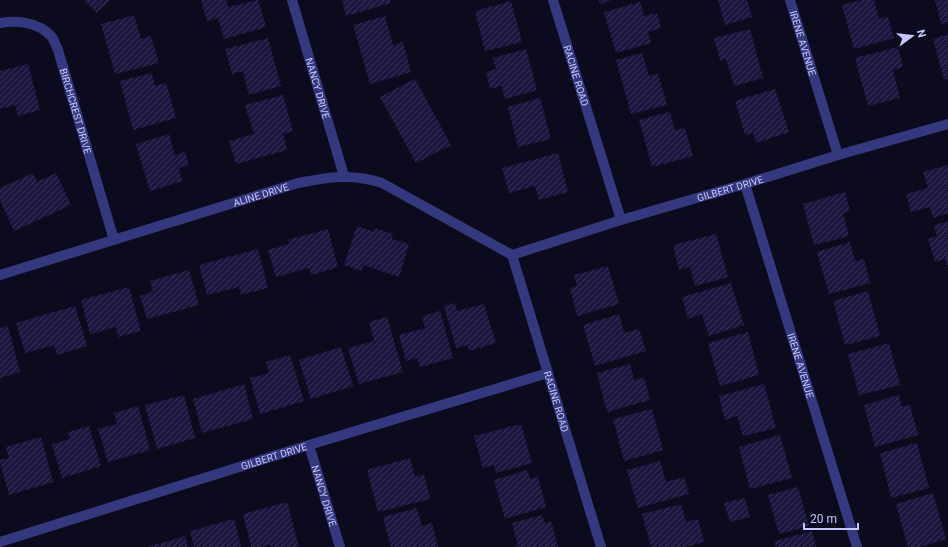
<svg xmlns="http://www.w3.org/2000/svg" width="948" height="547" viewBox="0 0 948 547" font-family="Roboto,sans-serif">
<style>
.building{fill:url(#building-hatch)}
.lines{fill:none;stroke-linecap:round;stroke-linejoin:round}
.minor{stroke:#34387e;stroke-width:10}
.labels{text-anchor:middle;stroke-width:3;stroke-linejoin:round;paint-order:stroke}
.street-label{font-size:10px;fill:#c8c7ff;stroke:#0c0b1d}
</style>
<defs>
<pattern id="building-hatch" width="6" height="6" patternUnits="userSpaceOnUse"><rect width="6" height="6" fill="#1b163e"/><path d="M-1 1l2-2M0 6l6-6M5 7l2-2" fill="none" stroke="#3b365b"/></pattern>
</defs>
<rect width="100%" height="100%" fill="#0c0b1d"/>
<g class="building">
<path d="M84 0H110L97 13Z"/>
<path d="M201 0H226L228 7 258 0 266 27 224 39 218 18 207 21Z"/>
<path d="M342 0H390L391 3 346 16Z"/>
<path d="M599 0H612L600 4Z"/>
<path d="M718 0H747L752 17 725 25Z"/>
<path d="M862 0H874L879 19 888 17 894 38 854 49 842 5Z"/>
<path d="M935 0H948V22L941 24Z"/>
<path d="M511 1 522 42 485 51 475 11Z"/>
<path d="M640 2 644 16 657 13 661 28 648 32 651 43 616 53 604 12Z"/>
<path d="M134 15 141 39 151 36 159 63 115 74 101 24Z"/>
<path d="M385 16 393 45 403 42 411 72 370 84 353 25Z"/>
<path d="M750 29 763 78 734 86 726 59 720 60 714 38Z"/>
<path d="M948 34V79L944 80 933 39Z"/>
<path d="M268 38 281 86 249 95 243 71 232 74 225 49Z"/>
<path d="M898 47 903 67 893 70 900 98 868 106 855 58Z"/>
<path d="M526 49 537 90 505 99 502 86 490 89 486 72 496 69 493 58Z"/>
<path d="M642 53 649 76 658 74 667 105 631 114 616 60Z"/>
<path d="M28 64 40 110 18 116 15 105 0 109V71Z"/>
<path d="M152 73 155 86 166 83 176 118 133 130 120 81Z"/>
<path d="M415 79 451 145 416 163 380 97Z"/>
<path d="M775 89 789 132 756 143 753 133 745 135 735 101Z"/>
<path d="M283 95 293 131 283 134 287 150 236 164 229 141 254 134 245 105Z"/>
<path d="M540 98 551 139 518 147 508 107Z"/>
<path d="M670 112 675 130 685 128 693 156 652 167 639 120Z"/>
<path d="M169 134 175 155 185 152 189 165 179 168 182 181 150 191 136 144Z"/>
<path d="M558 153 568 192 539 200 535 186 509 193 502 168Z"/>
<path d="M948 165V213L933 218 930 207 911 212 906 194 928 188 923 172Z"/>
<path d="M33 173 37 182 56 173 71 205 14 231 0 200V188Z"/>
<path d="M845 192 850 211 843 213 849 236 814 245 803 204Z"/>
<path d="M948 221V268L945 259 935 262 928 239 937 236 934 225Z"/>
<path d="M357 226 374 232 375 228 393 234 392 239 409 244 399 277 363 265 362 271 344 265Z"/>
<path d="M328 229 338 267 311 275 309 268 276 277 268 250 289 244 288 240Z"/>
<path d="M716 234 728 277 695 286 690 267 679 270 673 245Z"/>
<path d="M850 242 855 261 864 259 870 283 829 294 817 252Z"/>
<path d="M258 249 268 288 241 295 239 287 207 295 199 265Z"/>
<path d="M608 266 619 304 577 316 570 288 577 286 574 275Z"/>
<path d="M189 270 199 305 147 319 140 296 153 292 150 281Z"/>
<path d="M731 283 744 325 709 336 702 314 688 319 682 297Z"/>
<path d="M129 287 141 331 118 337 116 327 90 334 81 300Z"/>
<path d="M868 291 880 336 845 345 833 301Z"/>
<path d="M455 303 457 311 484 304 496 343 469 351 467 345 456 348 444 306Z"/>
<path d="M75 306 87 346 57 355 54 345 25 353 16 323Z"/>
<path d="M440 311 453 358 420 367 417 358 406 361 399 335 425 328 422 316Z"/>
<path d="M619 314 624 333 639 329 646 351 595 366 583 325Z"/>
<path d="M387 317 403 372 359 384 348 348 374 341 369 322Z"/>
<path d="M8 326 20 372 0 378V328Z"/>
<path d="M748 332 759 375 720 386 708 343Z"/>
<path d="M889 343 900 385 859 395 848 354Z"/>
<path d="M341 347 353 386 311 399 299 360Z"/>
<path d="M290 355 304 401 260 414 250 378 269 373 266 362Z"/>
<path d="M630 364 634 380 644 378 650 400 607 412 597 373Z"/>
<path d="M244 384 253 419 202 433 193 399Z"/>
<path d="M764 384 776 428 743 436 737 416 725 420 719 396Z"/>
<path d="M184 395 195 438 157 449 145 405Z"/>
<path d="M899 395 902 407 910 405 918 435 875 447 864 405Z"/>
<path d="M138 406 150 450 108 462 98 429 117 424 114 413Z"/>
<path d="M652 409 663 450 624 461 613 419Z"/>
<path d="M521 424 532 463 496 473 494 465 483 468 474 436Z"/>
<path d="M89 426 101 466 62 478 52 444 70 439 68 432Z"/>
<path d="M780 435 792 478 750 489 739 447Z"/>
<path d="M41 437 53 482 9 495 0 462V460L9 458 6 447Z"/>
<path d="M917 443 929 488 891 498 880 453Z"/>
<path d="M410 458 415 477 424 474 430 499 378 512 367 470Z"/>
<path d="M660 461 666 482 684 477 689 494 638 508 627 470Z"/>
<path d="M527 470 530 479 538 477 546 507 505 519 494 480Z"/>
<path d="M798 487 809 526 779 534 768 495Z"/>
<path d="M933 493 946 539 920 547H908L896 504Z"/>
<path d="M745 498 750 517 730 522 724 503Z"/>
<path d="M287 502 299 547H271L270 545 262 547H251L243 514Z"/>
<path d="M681 504 686 522 698 519 704 542 686 547H651L642 514Z"/>
<path d="M417 508 422 526 432 523 438 547H391L383 517Z"/>
<path d="M542 515 545 523 551 521 558 547H515L518 546 512 523Z"/>
<path d="M234 519 241 547H194L190 531Z"/>
<path d="M812 531 816 547H776L774 541Z"/>
<path d="M185 536 188 547H148Z"/>
</g>
<g class="lines">
<g class="minor">
<path id="s1" d="M292 0 344 176"/>
<path id="s2" d="M553 0 621 220"/>
<path id="s3" d="M790 0 838 155"/>
<path id="s4" d="M0 23C17 20 38 22 51 36 54 39 56 46 58 50L114 240"/>
<path id="s5" d="M745 184 857 547"/>
<path id="s6" d="M512 255 621 220 745 184 838 155 948 124"/>
<path id="s7" d="M512 255 601 547"/>
<path id="s8" d="M0 275 298 183C329 177 352 173 382 183L512 255"/>
<path id="s9" d="M309 445 340 547"/>
<path id="s10" d="M0 542 309 445 548 373"/>
</g>
</g>
<g class="labels">
<g class="street-label">
<text dy="4" stroke="none"><textPath href="#s3" startOffset="45">IRENE AVENUE</textPath></text>
<text dy="4" stroke="none"><textPath href="#s2" startOffset="79">RACINE ROAD</textPath></text>
<text dy="4" stroke="none"><textPath href="#s1" startOffset="92">NANCY DRIVE</textPath></text>
<text dy="4" stroke="none"><textPath href="#s4" startOffset="134">BIRCHCREST DRIVE</textPath></text>
<text dy="4" stroke="none"><textPath href="#s6" startOffset="228">GILBERT DRIVE</textPath></text>
<text dy="4" stroke="none"><textPath href="#s8" startOffset="273">ALINE DRIVE</textPath></text>
<text dy="4" stroke="none"><textPath href="#s5" startOffset="190">IRENE AVENUE</textPath></text>
<text dy="4" stroke="none"><textPath href="#s7" startOffset="153">RACINE ROAD</textPath></text>
<text dy="4" stroke="none"><textPath href="#s10" startOffset="287">GILBERT DRIVE</textPath></text>
<text dy="4" stroke="none"><textPath href="#s9" startOffset="53">NANCY DRIVE</textPath></text>
</g>
</g>
<g transform="translate(912 36) rotate(75)" stroke="#0c0b1d" stroke-width="3" paint-order="stroke">
<path d="M0-3L7 15L0 10L-7 15Z" fill="#c8c7ff"/>
<text y="-6" font-size="11" font-weight="bold" text-anchor="middle" fill="#c8c7ff">N</text>
</g>
<path d="M804 523v6h54v-6" fill="none" stroke="#c8c7ff" stroke-width="2"/>
<text x="810" y="523" font-size="12" fill="#c8c7ff" stroke="#0c0b1d" stroke-width="3" paint-order="stroke">20 m</text>
</svg>
